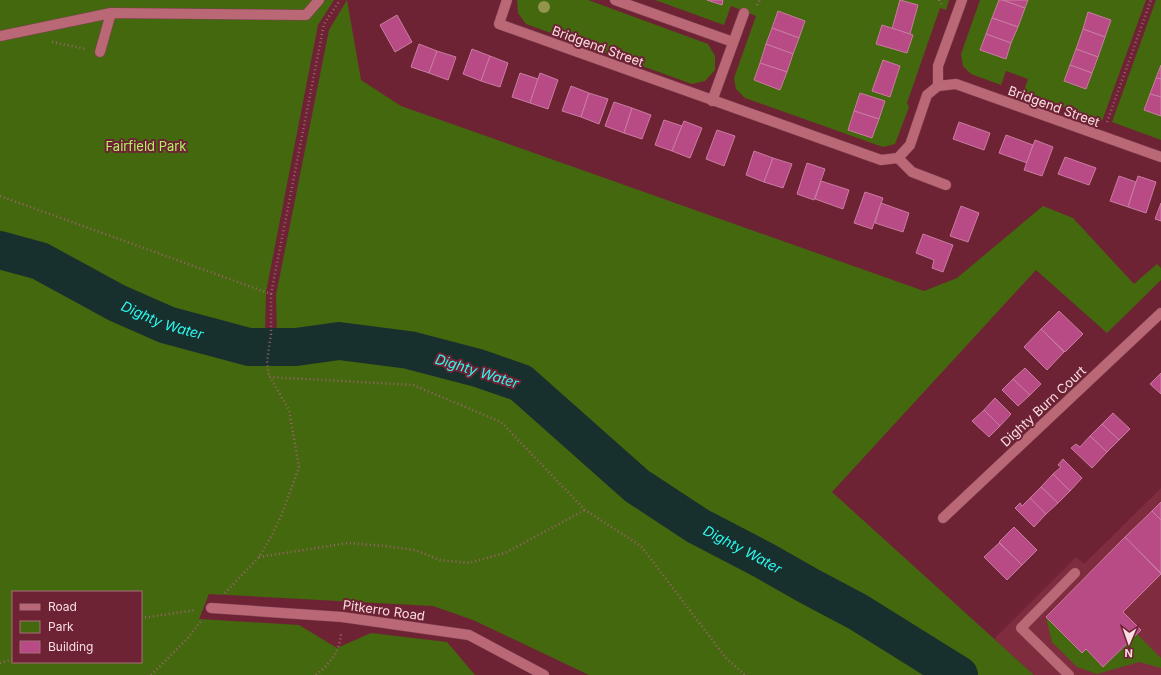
<svg xmlns="http://www.w3.org/2000/svg" width="1161" height="675" viewBox="0 0 1161 675" font-family="Inter,sans-serif">
<style>
.built{fill:#7e2c3e}
.green{fill:#44680e;fill-rule:evenodd}
.lines{fill:none;stroke-linecap:round;stroke-linejoin:round}
.river{stroke:#172f2d;stroke-width:38}
.building{fill:#b84b85;stroke:#c97ca1}
.lane-casing{stroke:#7f4053;stroke-width:11}
.street-casing{stroke:#7f4053;stroke-width:11}
.path{stroke:#9d626f;stroke-width:2.5;stroke-dasharray:1 3;stroke-linecap:butt}
.lane{stroke:#ba6876;stroke-width:10}
.street{stroke:#ba6876;stroke-width:10}
.tree{fill:#93944e}
.labels{text-anchor:middle;stroke-width:4;stroke-linejoin:round;paint-order:stroke}
.street-label{font-size:13px;fill:#f9dde0;stroke:#6e2335}
.park-label{font-size:13px;fill:#b1f163;stroke:#6e2335}
.water-label{font-size:14px;font-style:italic;fill:#2df9ef;stroke:#6e2335}
</style>
<rect width="100%" height="100%" fill="#6e2335"/>
<path class="built" d="M1161 488V675H1034L994 639 1076 557 1084 564Z"/>
<g class="green">
<path d="M0 0H334L318 25 266 292 265 333 277 335 276 295 329 30 347 0 361 80 401 106 924 291 957 278 1043 206 1073 218 1134 284 1157 264 1161 268V280L1107 333 1036 270 832 492 1034 675H589L473 620 433 606 209 594 199 619 299 625 337 648 371 633 447 642 475 675H0ZM13 592H141V662H13Z"/>
<path d="M517 0H588L708 44 715 56V70L705 81 692 84 526 24 518 13Z"/>
<path d="M655 0H949L946 10 940 8 907 103 909 107 895 144 883 147 745 98 736 89 734 78 756 16 731 6 724 25Z"/>
<path d="M980 0H1146L1102 121 1023 93 1028 79 1006 71 1001 85 971 74 963 66 961 54Z"/>
<path d="M1156 0H1161V140L1112 122Z"/>
<path d="M1046 617 1082 653 1086 649 1103 667 1137 634 1161 658V668L1139 662 1097 674 1077 667 1052 642Z"/>
</g>
<g class="lines">
<path class="river" id="s1" d="M0 250 40 261 117 303 167 325 249 347H296L339 341 409 350 478 368 521 383 637 486 698 526 765 561 809 586 858 612 959 675"/>
</g>
<g class="building">
<path d="M707 0H723L722 5Z"/>
<path d="M900 0 918 5 910 34 892 29Z"/>
<path d="M999 0H1003L1025 8 1018 27 992 18Z"/>
<path d="M1003 0H1028L1025 8Z"/>
<path d="M778 11 805 21 799 38 772 28Z"/>
<path d="M1088 12 1111 20 1105 37 1083 29Z"/>
<path d="M397 15 412 42 395 52 380 25Z"/>
<path d="M992 18 1018 27 1011 43 986 34Z"/>
<path d="M882 25 913 35 907 53 876 44Z"/>
<path d="M772 28 799 38 793 54 766 44Z"/>
<path d="M1083 29 1105 37 1098 57 1076 49Z"/>
<path d="M986 34 1011 43 1006 59 980 50Z"/>
<path d="M419 44 437 51 429 73 411 67Z"/>
<path d="M766 44 793 54 787 72 760 63Z"/>
<path d="M472 49 490 56 481 81 463 74Z"/>
<path d="M1076 49 1098 57 1092 73 1070 65Z"/>
<path d="M437 51 456 57 448 80 429 73Z"/>
<path d="M490 56 508 63 500 87 481 81Z"/>
<path d="M883 60 900 66 890 97 872 91Z"/>
<path d="M760 63 787 72 780 90 754 80Z"/>
<path d="M1070 65 1092 73 1086 89 1064 81Z"/>
<path d="M1161 65V79L1156 78Z"/>
<path d="M520 73 538 79 530 103 512 97Z"/>
<path d="M540 73 558 80 548 109 530 103Z"/>
<path d="M1156 78 1161 79V97L1150 94Z"/>
<path d="M571 86 589 93 581 117 562 111Z"/>
<path d="M589 93 608 99 599 124 581 117Z"/>
<path d="M860 93 885 101 879 119 854 111Z"/>
<path d="M1150 94 1161 97V116L1144 110Z"/>
<path d="M614 102 632 108 624 133 605 126Z"/>
<path d="M632 108 651 115 642 139 624 133Z"/>
<path d="M854 111 879 119 872 138 848 130Z"/>
<path d="M664 120 682 126 672 151 655 145Z"/>
<path d="M684 121 702 128 690 158 672 151Z"/>
<path d="M959 122 990 133 984 150 953 139Z"/>
<path d="M717 130 735 136 724 166 706 159Z"/>
<path d="M1006 135 1033 145 1027 163 999 153Z"/>
<path d="M1035 140 1053 147 1042 176 1024 170Z"/>
<path d="M754 151 773 158 764 182 746 175Z"/>
<path d="M1065 157 1096 168 1089 185 1058 174Z"/>
<path d="M773 158 792 164 783 188 764 182Z"/>
<path d="M807 163 825 169 814 200 797 194Z"/>
<path d="M1119 176 1136 182 1128 207 1110 201Z"/>
<path d="M1138 176 1156 182 1146 213 1128 207Z"/>
<path d="M821 181 849 190 843 209 815 199Z"/>
<path d="M865 192 883 198 872 229 854 223Z"/>
<path d="M881 203 909 213 903 232 875 223Z"/>
<path d="M1161 203V221L1155 219Z"/>
<path d="M961 206 979 213 968 242 950 236Z"/>
<path d="M923 234 953 245 943 272 932 268 934 260 916 253Z"/>
<path d="M1059 311 1083 334 1065 352 1041 329Z"/>
<path d="M1041 329 1064 352 1047 370 1024 347Z"/>
<path d="M1025 368 1041 384 1030 395 1013 379Z"/>
<path d="M1161 373V394L1150 384Z"/>
<path d="M1013 379 1030 395 1018 406 1002 390Z"/>
<path d="M995 398 1011 414 1000 426 984 410Z"/>
<path d="M984 410 1000 426 989 437 972 421Z"/>
<path d="M1113 413 1130 429 1119 440 1102 424Z"/>
<path d="M1102 424 1119 440 1107 452 1090 436Z"/>
<path d="M1090 436 1107 452 1092 468 1071 448 1076 444 1080 447Z"/>
<path d="M1063 459 1082 478 1070 491 1053 474 1061 467 1058 465Z"/>
<path d="M1053 474 1070 491 1058 503 1041 487Z"/>
<path d="M1041 487 1058 503 1046 514 1030 498Z"/>
<path d="M1030 498 1046 514 1034 527 1015 508 1020 503 1022 506Z"/>
<path d="M1161 502V520L1152 511Z"/>
<path d="M1152 511 1161 520V573L1125 537Z"/>
<path d="M1014 527 1037 550 1022 565 999 542Z"/>
<path d="M1125 537 1161 574 1123 612 1141 630 1103 667 1086 649 1082 653 1046 617Z"/>
<path d="M999 543 1022 565 1007 580 984 557Z"/>
</g>
<g class="lines">
<g class="lane-casing">
<g id="lane">
<path d="M0 36 111 13 306 15 319 0"/>
<path d="M100 52 111 13"/>
<path d="M1069 675 1021 628 1075 573"/>
</g>
</g>
<g class="street-casing">
<g id="street">
<path d="M507 0 499 24 881 160 898 158 910 145 927 95 938 86V66L962 0"/>
<path d="M615 0 733 42"/>
<path d="M938 86 956 84 1161 157"/>
<path d="M712 101 744 13"/>
<path d="M898 158 912 172 946 185"/>
<path d="M943 518 1161 313"/>
<path d="M211 608 342 617 469 635 544 675"/>
</g>
</g>
<g class="path">
<path d="M939 0 943 6"/>
<path d="M757 5 760 0"/>
<path d="M52 42 86 49"/>
<path d="M1107 122 1151 0"/>
<path d="M0 196 271 294V334L267 361 269 377 413 385 501 422 585 510 641 546 726 658 745 675"/>
<path d="M271 294 324 24 340 0"/>
<path d="M259 557 348 543 385 546 415 550 440 560 469 563 505 553 585 510"/>
<path d="M225 593 259 557 273 533 282 514 299 467 289 410 270 377"/>
<path d="M141 618 196 610"/>
<path d="M0 663 13 659"/>
<path d="M151 675 187 639 202 620"/>
<path d="M316 675C330 663 340 652 341 633"/>
</g>
<use href="#lane" class="lane"/>
<use href="#street" class="street"/>
</g>
<circle class="tree" cx="544" cy="7" r="6"/>
<g class="labels">
<g class="street-label">
<text transform="translate(598 46) rotate(20)" y="5">Bridgend Street</text>
<text transform="translate(1054 106) rotate(20)" y="5">Bridgend Street</text>
<text transform="translate(1043 406) rotate(-43)" y="5">Dighty Burn Court</text>
<text transform="translate(384 610) rotate(8)" y="5">Pitkerro Road</text>
</g>
<g class="park-label">
<text x="146" y="151">Fairfield Park</text>
</g>
<g class="water-label">
<text dy="5" stroke="none"><textPath href="#s1" startOffset="178">Dighty Water</textPath></text>
<text transform="translate(477 371) rotate(17)" y="5">Dighty Water</text>
<text dy="5" stroke="none"><textPath href="#s1" startOffset="825">Dighty Water</textPath></text>
</g>
</g>
<rect x="12" y="591" width="130" height="72" fill="#6e2335" stroke="#a66d79"/>
<rect x="20" y="604" width="20" height="6" fill="#ba6876" stroke="#a66d79"/>
<text x="48" y="611" font-size="12" fill="#f9dde0">Road</text>
<rect x="20" y="621" width="20" height="12" fill="#44680e" stroke="#a66d79"/>
<text x="48" y="631" font-size="12" fill="#f9dde0">Park</text>
<rect x="20" y="641" width="20" height="12" fill="#b84b85" stroke="#a66d79"/>
<text x="48" y="651" font-size="12" fill="#f9dde0">Building</text>
<g transform="translate(1129 643) rotate(182)" stroke="#6e2335" stroke-width="3" paint-order="stroke">
<path d="M0-3L7 15L0 10L-7 15Z" fill="#f9dde0"/>
<text y="-6" font-size="11" font-weight="bold" text-anchor="middle" fill="#f9dde0">N</text>
</g>
</svg>
